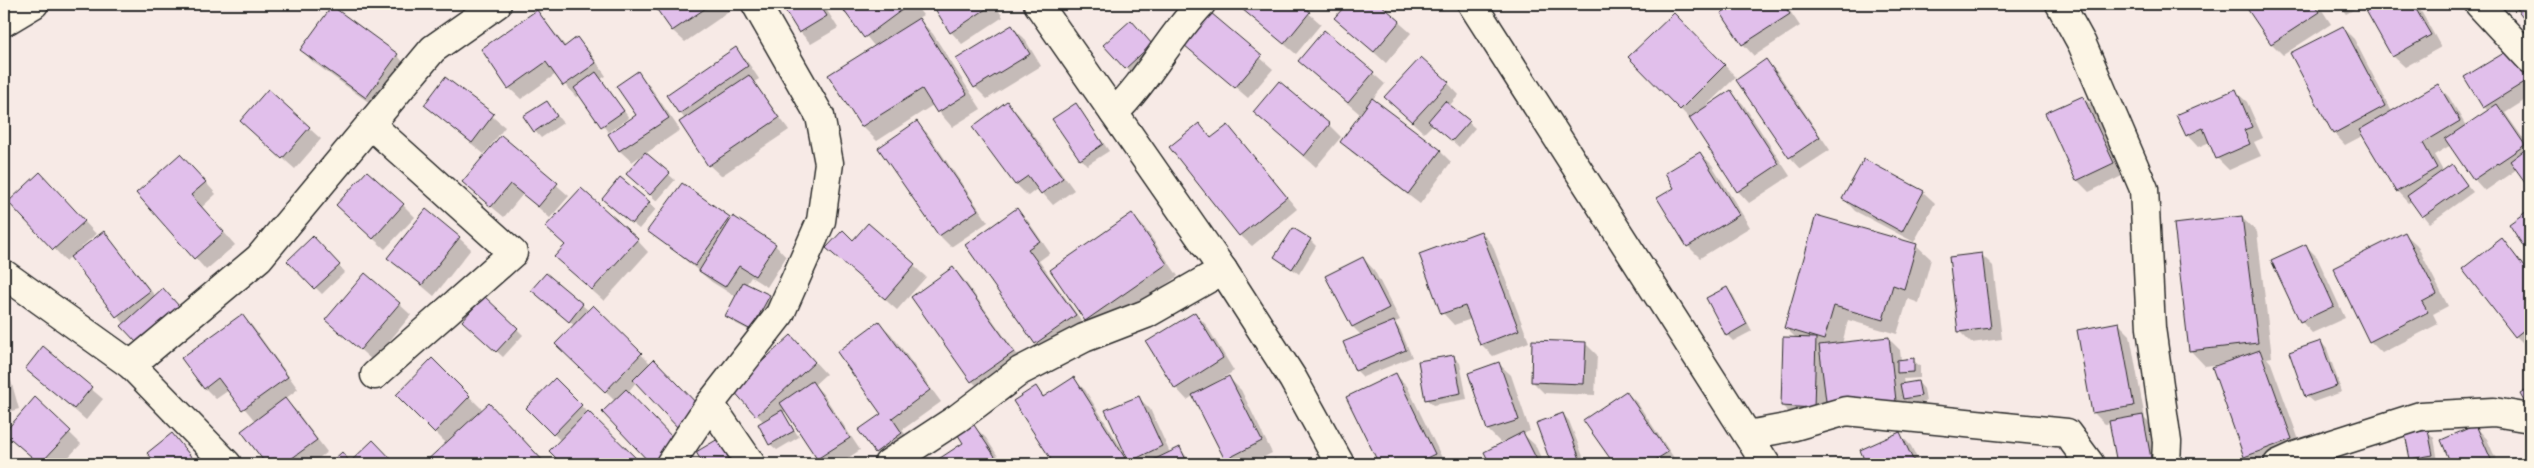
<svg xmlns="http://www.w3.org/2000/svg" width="2534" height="468" viewBox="0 0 2534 468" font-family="'Balsamiq Sans',sans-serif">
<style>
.shadow{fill:#0003}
.building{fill:#e1bfeb;stroke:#2b2b2b}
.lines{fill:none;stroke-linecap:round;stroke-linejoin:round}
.minor-casing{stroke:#2b2b2b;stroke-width:31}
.minor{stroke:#fcf5e5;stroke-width:28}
</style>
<rect width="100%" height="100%" fill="#f7eae6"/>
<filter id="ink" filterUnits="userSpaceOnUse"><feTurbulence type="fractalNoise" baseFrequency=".02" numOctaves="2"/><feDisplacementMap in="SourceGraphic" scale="10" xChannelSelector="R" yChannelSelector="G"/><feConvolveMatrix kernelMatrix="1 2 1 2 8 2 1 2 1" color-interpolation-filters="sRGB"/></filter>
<g filter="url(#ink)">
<g class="shadow">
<path d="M151 4H163L156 9Z"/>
<path d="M654 4H729L733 9 685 42 673 31Z"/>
<path d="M782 4H823L838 28 811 44 800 32Z"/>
<path d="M840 4H914L923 15 918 18 933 34 981 109 952 127 933 105 877 141 862 126 875 47Z"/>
<path d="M933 4H994L1003 17 962 44 951 32Z"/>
<path d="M1237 4H1298L1321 24 1296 54Z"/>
<path d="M1348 4H1378L1411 33 1386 63 1336 18Z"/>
<path d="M1737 4H1785L1800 26 1754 56 1743 44 1723 13Z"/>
<path d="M2245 4H2318L2331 24 2283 55 2272 44Z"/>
<path d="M2338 4H2364L2346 14Z"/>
<path d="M2371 4H2417L2441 47 2405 67 2393 56 2366 7Z"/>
<path d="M537 11 566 47 577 39 589 51 606 76 601 79 629 118 608 132 580 95 576 97 556 74 521 99 509 88Z"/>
<path d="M1674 14 1736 77 1705 107 1731 92 1743 104 1790 176 1749 203 1738 191 1690 119 1630 57Z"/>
<path d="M1211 15 1273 69 1248 98 1186 45Z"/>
<path d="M1131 22 1158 51 1133 74 1105 45Z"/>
<path d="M1012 27 1024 38 1041 66 987 99 975 87Z"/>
<path d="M2342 27 2354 39 2392 112 2437 85 2449 97 2466 126 2488 111 2484 107 2520 63 2530 79V97L2505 113 2530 148V187L2517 169 2485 191 2474 179 2451 145 2434 155 2443 171 2451 165 2473 192 2430 223 2412 201 2408 203 2397 191 2364 135 2345 145 2334 133Z"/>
<path d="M1324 31 1385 84 1372 100 1440 151 1451 162 1420 204 1353 153 1341 142 1361 115 1299 61Z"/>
<path d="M735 49 747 61 759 79 754 82 789 130 721 176 709 165 686 120 680 113Z"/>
<path d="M302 50 397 55 408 67 378 109 313 62Z"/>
<path d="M1766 61 1778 73 1830 150 1801 169 1790 157Z"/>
<path d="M638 73 649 85 680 130 645 154 675 180 657 201 634 180 642 155 632 162 620 151 610 134 637 116Z"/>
<path d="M446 79 505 127 484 154 425 105Z"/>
<path d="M1448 83 1459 95 1449 106 1475 128 1459 147 1433 124 1424 133 1397 108Z"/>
<path d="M268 91 321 139 295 169 253 132Z"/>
<path d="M2235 91 2247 102 2263 138 2254 142 2261 156 2229 170 2217 158 2210 142 2198 147 2187 135Z"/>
<path d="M2083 97 2095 109 2124 175 2089 192 2077 180Z"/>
<path d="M546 102 563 123 541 138 535 131Z"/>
<path d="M1007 103 1019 115 1074 190 1053 205 1038 188 1028 196 1016 184Z"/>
<path d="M1076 104 1109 151 1087 165 1081 159Z"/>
<path d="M1254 112 1329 125 1341 137 1316 167Z"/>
<path d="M917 123 928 134 988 222 951 247 940 236 880 148Z"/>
<path d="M1199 125 1213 139 1228 126 1297 209 1252 246 1240 235Z"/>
<path d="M501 136 569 196 550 218 523 194 504 217 475 193Z"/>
<path d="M1700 153 1712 165 1750 227 1700 258 1688 246 1676 188Z"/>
<path d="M192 167 216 194 202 207 235 245 206 270 138 193Z"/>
<path d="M620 179 656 209 639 229 610 205Z"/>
<path d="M52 186 96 234 77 251 78 252 104 233 156 297 169 296 184 313 144 349 71 256 66 261 10 202Z"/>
<path d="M1923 192 1935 203 1914 242 1855 211 1844 199Z"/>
<path d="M403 205 415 217 385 249 349 217Z"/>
<path d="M1017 210 1028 221 1050 253 1039 261 1086 327 1048 355 1036 343Z"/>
<path d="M1132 215 1144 227 1178 276 1098 332 1086 321 1052 271Z"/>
<path d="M729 218 775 245 786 257 767 287 751 277 746 285 769 296 775 303 758 335 733 322 727 315 736 297 712 282 649 230Z"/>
<path d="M2242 218 2257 232 2272 357 2267 358 2271 363 2303 451 2266 464H2253L2245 456 2220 364 2205 366 2191 351Z"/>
<path d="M869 225 926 277 897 310 840 260Z"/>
<path d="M1481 232 1492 244 1529 342 1493 356 1481 344 1471 319 1454 325 1443 313Z"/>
<path d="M2405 234 2417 245 2448 306 2433 314 2438 324 2382 353 2370 341Z"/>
<path d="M459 238 471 249 434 296 389 258Z"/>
<path d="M637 240 648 252 604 301 568 269Z"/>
<path d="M1310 240 1316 246 1299 274 1276 257Z"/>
<path d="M2502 240 2530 273V346L2528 348 2516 336Z"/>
<path d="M319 244 345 272 322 294 289 261Z"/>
<path d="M1916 245 1931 259 1919 303 1908 299 1897 334 1848 320 1842 344 1888 338 1900 350 1901 360H1913L1920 366V378L1903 379 1904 384 1918 382 1924 389 1926 402 1910 405 1906 400 1907 413 1794 417 1782 406 1797 339 1785 327Z"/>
<path d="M2305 245 2317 257 2345 318 2312 333 2301 321Z"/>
<path d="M1982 255 1993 266 2002 339 1971 343 1959 331Z"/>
<path d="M1363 258 1374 270 1400 320 1394 323 1400 329 1412 357 1363 377 1356 370 1362 336 1353 327 1327 277Z"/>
<path d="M953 268 964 280 1024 364 984 393 972 381 913 297Z"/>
<path d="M547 275 589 311 593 307 651 364 628 392 674 464H654L604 412 615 401 557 344 575 326 539 297Z"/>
<path d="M1726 288 1733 295 1752 331 1733 341 1727 335Z"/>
<path d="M399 304 411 315 373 361 327 320Z"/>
<path d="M1195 313 1206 325 1234 371 1213 384 1214 385 1229 378 1241 390 1272 453 1250 464H1231L1226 459 1193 396 1187 400 1176 388Z"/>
<path d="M242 315 253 327 298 389 285 399 297 412 327 452 311 464H268L243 431 256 422 229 390 216 399 205 388Z"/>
<path d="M879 323 891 334 941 402 902 430 913 445 888 464 876 452 883 414Z"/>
<path d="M2118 323 2130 335 2145 419 2154 428 2161 464H2118L2111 423 2105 424 2094 413Z"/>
<path d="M470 327 517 329 523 335 503 357Z"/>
<path d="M2321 342 2327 349 2342 392 2313 402 2306 396Z"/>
<path d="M1585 343 1597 355 1595 395 1544 393 1532 381Z"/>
<path d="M43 348 103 399 86 420 27 369Z"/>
<path d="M802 348 826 374 814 385 823 394 860 450 839 464H824L818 459 786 411 783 413 799 437 777 450 770 444 764 422 757 415Z"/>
<path d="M4 356 19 409 4 413Z"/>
<path d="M1453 356 1460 363 1467 399 1433 405 1426 399Z"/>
<path d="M432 360 483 410 504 419 546 464H425L447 444 398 395Z"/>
<path d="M1499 364 1511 375 1530 431 1523 434 1535 445 1544 464H1491L1486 452 1510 440 1500 442 1488 430 1469 374Z"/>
<path d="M1396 375 1407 386 1445 464H1380L1348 398Z"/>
<path d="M1073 379 1085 390 1124 452 1138 397 1150 409 1170 453 1180 449 1193 464H1055L1015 401 1035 388 1045 397Z"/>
<path d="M1626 392 1638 404 1678 464H1615L1585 420Z"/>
<path d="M35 399 81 444 62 464H39L4 432Z"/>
<path d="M581 406 587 412 640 464H564L551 451 561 441 527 408Z"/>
<path d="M1563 414 1569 421 1586 464H1553L1538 424Z"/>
<path d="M974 427 986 438 1003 464H933L965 443Z"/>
<path d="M2476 427 2487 439 2498 464H2452L2442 441Z"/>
<path d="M2428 431 2434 438 2438 461 2417 464 2411 458Z"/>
<path d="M1900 434 1911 446 1920 464H1868L1862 451Z"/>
<path d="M172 435 183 446 198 464H159L149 453Z"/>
<path d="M718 441 729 453 736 464H705L698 453Z"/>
<path d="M373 442 395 464H331L342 454 351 463Z"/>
</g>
<g class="building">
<path d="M653 4H712L672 31Z"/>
<path d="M781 4H819L827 16 799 33Z"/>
<path d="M839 4H910L864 38Z"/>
<path d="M932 4H991L992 5 950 33Z"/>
<path d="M1236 4H1300L1310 12 1284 44Z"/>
<path d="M1347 4H1380L1400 21 1374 52 1334 18Z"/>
<path d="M1735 4H1783L1790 14 1742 45 1721 13Z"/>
<path d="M2244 4H2315L2320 12 2271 44Z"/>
<path d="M2369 4H2413L2431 35 2392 57 2364 7Z"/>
<path d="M2513 4H2530V26Z"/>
<path d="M332 6 398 54 366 98 300 50Z"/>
<path d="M537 10 564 47 577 37 596 63 563 86 546 62 508 89 481 49Z"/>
<path d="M1211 13 1262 56 1235 88 1184 45Z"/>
<path d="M1674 13 1725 65 1680 110 1628 57Z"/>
<path d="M919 18 967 94 937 113 922 89 861 127 828 75Z"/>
<path d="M1131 20 1152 44 1125 69 1103 45Z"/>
<path d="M1012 25 1030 54 974 88 956 59Z"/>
<path d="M2343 26 2385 106 2333 134 2290 53Z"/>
<path d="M1324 30 1374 72 1348 103 1298 61Z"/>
<path d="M736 47 748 66 679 114 666 95Z"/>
<path d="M2509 50 2528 80 2483 108 2464 77Z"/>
<path d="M1421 57 1449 82 1412 122 1384 97Z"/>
<path d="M1766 59 1820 137 1789 158 1736 80Z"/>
<path d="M638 71 669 118 619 151 608 134 636 115 616 86Z"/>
<path d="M596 72 624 111 601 127 574 88Z"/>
<path d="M749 75 779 118 708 166 679 122Z"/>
<path d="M445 77 494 114 472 143 424 105Z"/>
<path d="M1279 81 1330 124 1304 156 1253 112Z"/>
<path d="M2438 84 2460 121 2423 143 2437 168 2396 192 2359 130Z"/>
<path d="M268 89 310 127 282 159 240 121Z"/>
<path d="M2236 89 2252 127 2244 130 2250 144 2216 159 2203 128 2186 136 2176 115Z"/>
<path d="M1731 90 1779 164 1737 192 1689 118Z"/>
<path d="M2083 96 2114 163 2076 181 2045 113Z"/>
<path d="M1372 98 1441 150 1408 194 1340 142Z"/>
<path d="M547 101 557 116 534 132 523 116Z"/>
<path d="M1007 101 1063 178 1041 194 1028 176 1015 185 972 127Z"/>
<path d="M1445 101 1470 121 1452 141 1428 121Z"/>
<path d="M1076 103 1103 144 1080 160 1052 119Z"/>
<path d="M2497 104 2525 145 2473 180 2445 139Z"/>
<path d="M917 121 978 210 939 236 878 148Z"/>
<path d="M1199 123 1211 138 1228 125 1287 197 1239 236 1169 147Z"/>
<path d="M501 135 558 183 538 207 510 184 491 207 462 182Z"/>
<path d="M2530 146V189L2510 161Z"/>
<path d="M645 152 670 173 650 195 626 174Z"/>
<path d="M1700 152 1739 215 1687 247 1657 198 1674 188 1665 173Z"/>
<path d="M180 154 206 182 191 195 224 232 194 259 136 193Z"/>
<path d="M1864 159 1924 191 1902 232 1842 199Z"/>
<path d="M2452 164 2467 185 2422 217 2407 196Z"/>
<path d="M367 171 404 204 373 239 336 205Z"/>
<path d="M40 172 85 221 53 250 8 202Z"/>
<path d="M620 177 650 202 632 224 602 199Z"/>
<path d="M682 183 730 217 695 266 647 231Z"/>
<path d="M581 188 638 239 592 290 554 257 565 245 545 227Z"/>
<path d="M1017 208 1040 241 1028 249 1076 315 1035 344 965 245Z"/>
<path d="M426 209 460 237 422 285 387 258Z"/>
<path d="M2530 209V254L2529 255 2509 224Z"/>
<path d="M1132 213 1167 264 1085 321 1050 270Z"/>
<path d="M1816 215 1917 244 1904 289 1893 285 1883 320 1834 306 1824 340 1784 328Z"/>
<path d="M733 216 776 244 755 276 739 266 725 287 699 271Z"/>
<path d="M2242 216 2258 343 2189 351 2174 224Z"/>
<path d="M868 223 915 264 885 299 826 248 843 230 853 240Z"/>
<path d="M1293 228 1311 239 1292 269 1274 257Z"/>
<path d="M104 231 150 291 116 317 70 257Z"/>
<path d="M1481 231 1519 330 1480 345 1465 306 1441 314 1419 254Z"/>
<path d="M2405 232 2437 294 2422 302 2428 312 2369 342 2333 268Z"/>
<path d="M313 236 340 265 314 289 287 261Z"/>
<path d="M2502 238 2530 275V325L2515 337 2462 269Z"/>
<path d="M2306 244 2334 306 2300 322 2271 260Z"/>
<path d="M1982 253 1991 328 1958 332 1949 257Z"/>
<path d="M1363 257 1389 308 1352 327 1325 276Z"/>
<path d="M953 267 1014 352 971 382 911 297Z"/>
<path d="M365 273 400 303 360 350 325 320Z"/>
<path d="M546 273 583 304 569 322 531 290Z"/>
<path d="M743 282 770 295 751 330 725 316Z"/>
<path d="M1727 287 1747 324 1726 336 1706 298Z"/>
<path d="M163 288 179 306 137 343 121 326Z"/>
<path d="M484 296 518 328 496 352 462 321Z"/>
<path d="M593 305 642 353 605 392 555 344Z"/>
<path d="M1195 312 1223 358 1175 389 1146 342Z"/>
<path d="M242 314 288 377 242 410 218 378 204 389 181 358Z"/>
<path d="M879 321 930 390 892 418 902 433 875 453 858 430 881 414 837 352Z"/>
<path d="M1394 321 1406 350 1355 371 1343 342Z"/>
<path d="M2119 322 2134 406 2092 413 2077 330Z"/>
<path d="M791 335 815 362 756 416 732 389Z"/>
<path d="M1783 337 1816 338 1814 408 1781 406Z"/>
<path d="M1889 337 1896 401 1827 409 1819 345Z"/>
<path d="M1532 340 1586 342 1584 384 1531 382Z"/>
<path d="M2321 341 2337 386 2305 397 2289 352Z"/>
<path d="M43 346 92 387 74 409 25 369Z"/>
<path d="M2260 350 2292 439 2244 457 2212 367Z"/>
<path d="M1454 355 1461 393 1425 400 1418 361Z"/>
<path d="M432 358 470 396 434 433 396 395Z"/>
<path d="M1914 358V372L1897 373V360Z"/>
<path d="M654 359 701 408 679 429 633 380Z"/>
<path d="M1499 362 1519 420 1487 430 1468 373Z"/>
<path d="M1396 373 1435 454 1414 464H1379L1346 397Z"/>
<path d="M1229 376 1262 441 1225 460 1192 395Z"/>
<path d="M1074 377 1125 458 1114 464H1054L1013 401 1036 386 1043 397Z"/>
<path d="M555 378 582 405 553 435 526 408Z"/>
<path d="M812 381 850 438 817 459 780 403Z"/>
<path d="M1918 381 1921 396 1903 399 1900 384Z"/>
<path d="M2530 388V412L2520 394Z"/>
<path d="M626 389 675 440 651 464 602 412Z"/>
<path d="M1626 391 1668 452 1649 464H1614L1583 420Z"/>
<path d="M1139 396 1162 446 1129 462 1105 410Z"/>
<path d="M35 397 71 431 40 464 4 433Z"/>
<path d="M285 398 317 440 284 464H266L241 431Z"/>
<path d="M489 403 546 464H423Z"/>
<path d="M782 410 794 431 769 445 758 424Z"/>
<path d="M588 411 642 464H562L549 451Z"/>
<path d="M1563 413 1580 459 1566 464H1551L1536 423Z"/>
<path d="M2143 415 2152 464H2117L2109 421Z"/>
<path d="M974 425 1000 464H931L963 443 958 435Z"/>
<path d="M2476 425 2493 464H2451L2441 440Z"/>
<path d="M2428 430 2433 455 2410 459 2405 434Z"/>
<path d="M1523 432 1539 464H1490L1484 452Z"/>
<path d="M1900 432 1915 464H1866L1860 450Z"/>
<path d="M172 433 197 464H157L147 453Z"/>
<path d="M718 439 732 464H703L696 452Z"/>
<path d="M373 440 396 464H329L342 452 350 462Z"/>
<path d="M1180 447 1188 464H1145Z"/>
<path d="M1275 459 1279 464H1266Z"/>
</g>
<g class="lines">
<g class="minor-casing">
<g id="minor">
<path d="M1038 4 1223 270 1293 379 1340 464"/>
<path d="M1472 4 1766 464"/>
<path d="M2060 4 2082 44 2144 189 2151 328 2167 442 2166 464"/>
<path d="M2479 4 2530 59"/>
<path d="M4 22 34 4"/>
<path d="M1114 113C1148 80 1169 37 1201 4"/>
<path d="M371 125 513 253 375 375"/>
<path d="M4 274 131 365 227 464"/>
<path d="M131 365 259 258 433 49 497 4"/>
<path d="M710 404 751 464"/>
<path d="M1748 435 1791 427 1846 411 2067 433 2090 464"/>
<path d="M670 464 710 404 780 314 821 221 829 163 820 116 756 4"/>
<path d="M888 464 958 418 1020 371 1084 338 1146 314 1223 270"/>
<path d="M2278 464 2298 455 2420 416 2494 412 2530 418"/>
</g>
</g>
<use href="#minor" class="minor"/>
</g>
</g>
<rect width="2534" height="468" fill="none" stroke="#fcf5e5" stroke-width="20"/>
<rect x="10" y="10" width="2514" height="448" fill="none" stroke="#2b2b2b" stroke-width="2" filter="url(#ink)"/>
</svg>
